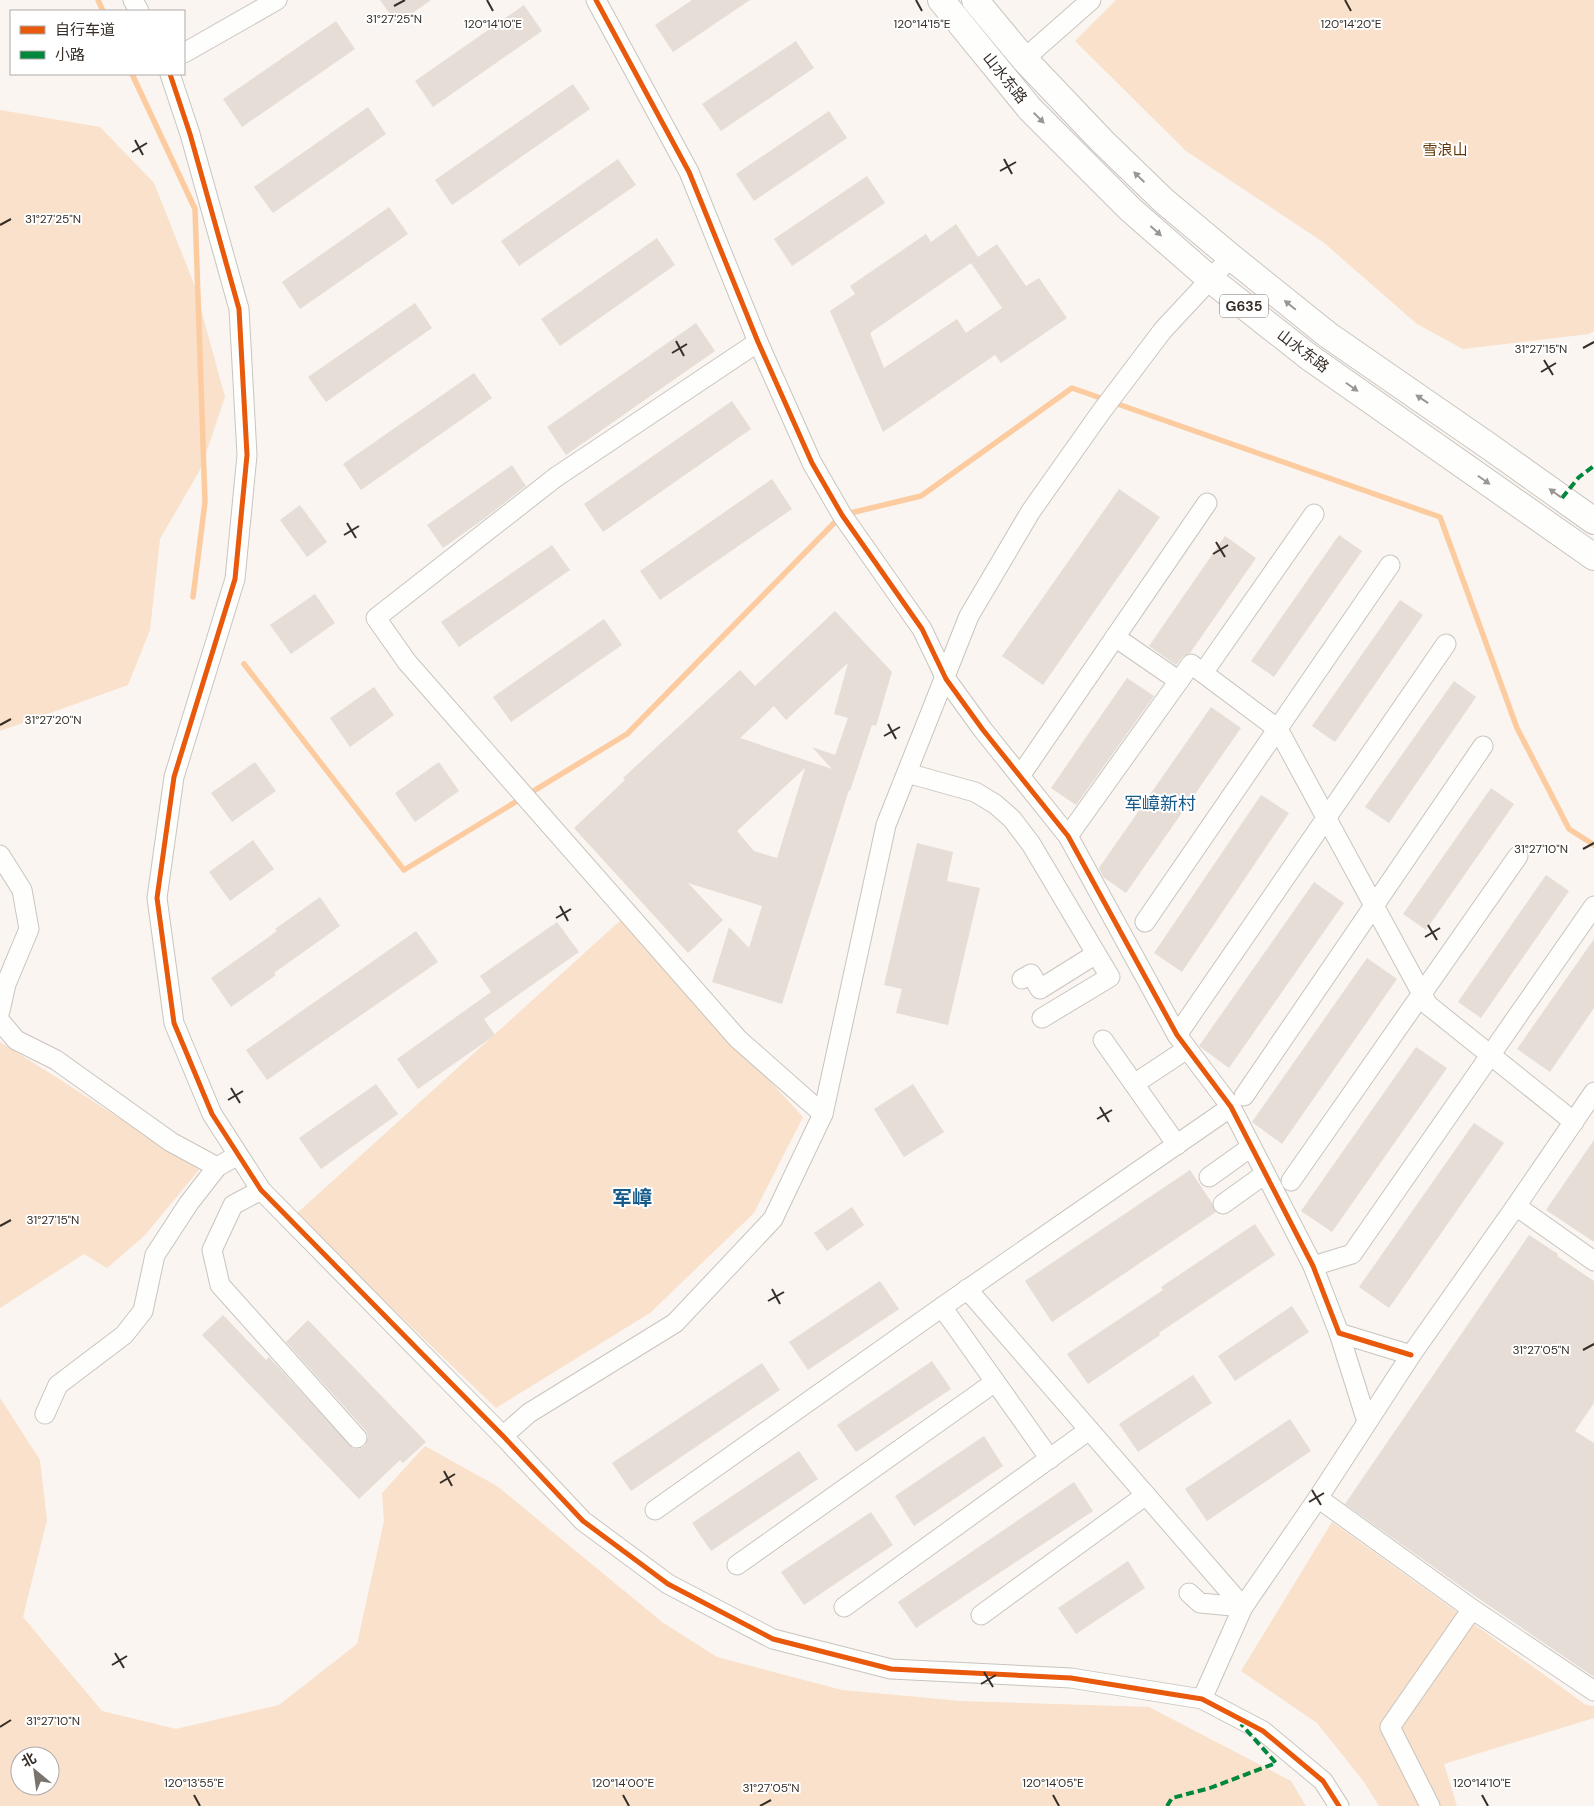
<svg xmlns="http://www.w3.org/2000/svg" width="1594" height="1806" viewBox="0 0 1594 1806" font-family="'DM Sans','Noto Sans SC',sans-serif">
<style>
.green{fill:#f9e1cb;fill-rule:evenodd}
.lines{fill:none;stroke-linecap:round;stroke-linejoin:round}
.stream{stroke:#fccca0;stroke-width:5.5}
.building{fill:#e5ddd6;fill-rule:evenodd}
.minor-casing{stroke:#c9c4be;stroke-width:21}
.highway-casing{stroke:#c9c4be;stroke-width:28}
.minor{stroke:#fefefd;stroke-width:19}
.highway{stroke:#fefefd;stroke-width:26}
.quiet{stroke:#00873e;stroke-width:4;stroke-dasharray:8 4;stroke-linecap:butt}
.cycleway-casing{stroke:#fff;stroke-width:8}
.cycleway{stroke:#e8590c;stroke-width:5}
.oneway{fill:#9a9692}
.ticks{fill:none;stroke:#362e27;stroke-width:2}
.labels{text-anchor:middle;stroke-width:4;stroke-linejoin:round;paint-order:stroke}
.shield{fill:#fff;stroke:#726d68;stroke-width:1}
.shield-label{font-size:14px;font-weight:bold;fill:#362e27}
.street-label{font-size:15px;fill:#362e27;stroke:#fff}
.park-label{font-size:15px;fill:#613805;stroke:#fff}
.quarter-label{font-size:18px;fill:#155a88;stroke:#fff}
.district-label{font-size:20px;font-weight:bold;fill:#155a88;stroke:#fff}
.ticks-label{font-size:12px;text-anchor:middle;fill:#362e27;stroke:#fff;stroke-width:4;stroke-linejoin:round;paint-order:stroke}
</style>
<rect width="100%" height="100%" fill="#faf5f0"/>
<g class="green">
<path d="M1116 0H1594V331L1589 334 1463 349 1417 324 1323 242 1186 151 1075 41Z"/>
<path d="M0 110 100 127 154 183 194 284 225 397 201 468 160 539 150 630 128 685 0 731Z"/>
<path d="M622 919 803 1117 754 1213 650 1313 496 1408 295 1215Z"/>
<path d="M0 1042 56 1077 199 1170 144 1236 107 1268 84 1254 0 1308Z"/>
<path d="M0 1398 40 1460 47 1520 23 1617 102 1711 176 1729 279 1705 357 1644 384 1521 382 1493 425 1446 497 1486 662 1622 717 1657 842 1690 961 1701 1149 1707 1291 1781 1306 1806H0ZM20 1756H50V1786H20Z"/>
<path d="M1332 1522 1586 1705 1594 1706V1718L1444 1764 1457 1806H1379L1364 1782 1317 1723 1241 1671Z"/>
</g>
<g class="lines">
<g class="stream">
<path d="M98 0 103 11"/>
<path d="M132 74 195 209 205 502 193 597"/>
<path d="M244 664 404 870 627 734 842 515 921 496 1072 388 1440 517 1517 728 1569 829 1594 845"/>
</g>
</g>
<g class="building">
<path d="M380 0H431L397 24Z"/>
<path d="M692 0H750L673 52 655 25Z"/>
<path d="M524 5 542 31 433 107 415 81Z"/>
<path d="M336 21 355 49 242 127 223 99Z"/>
<path d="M796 41 814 68 721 131 702 104Z"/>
<path d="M573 84 590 109 452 205 435 180Z"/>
<path d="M368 107 386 134 273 213 254 187Z"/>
<path d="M829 111 847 138 754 201 736 174Z"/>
<path d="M618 159 636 185 519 266 501 241Z"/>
<path d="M867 176 885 203 792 266 774 239Z"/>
<path d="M389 207 408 234 300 309 282 282Z"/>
<path d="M956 224 978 257 997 244 1026 286 1039 278 1067 318 1001 363 995 355 883 432 830 311 855 294 850 286 926 234 931 242ZM971 263 1002 308 966 333 957 319 884 368 870 333Z"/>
<path d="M657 238 675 265 560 346 541 319Z"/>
<path d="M415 303 432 328 326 402 308 377Z"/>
<path d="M696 323 715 351 566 455 547 427Z"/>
<path d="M474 373 492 398 361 490 343 464Z"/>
<path d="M732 401 751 429 603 532 584 504Z"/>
<path d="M512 465 526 486 485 518 443 548 427 525Z"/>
<path d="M772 479 792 509 660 600 640 571Z"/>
<path d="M1119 489 1160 517 1043 685 1002 656Z"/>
<path d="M300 505 327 542 307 557 280 520Z"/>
<path d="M1339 535 1362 551 1274 677 1251 661Z"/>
<path d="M1225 536 1256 558 1190 653 1182 657 1176 665 1149 646Z"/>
<path d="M552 545 570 570 459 647 441 622Z"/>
<path d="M315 594 335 623 291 654 270 625Z"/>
<path d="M1400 600 1423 615 1335 742 1312 726Z"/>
<path d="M835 611 892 672 876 726 872 725 850 791 849 790 782 1004 712 982 729 927 749 948 762 906 688 883 723 920 688 953 574 828 625 780 623 778 740 670 755 686ZM848 663 834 714 848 718 835 755 812 747 832 769 740 738 774 706 786 720ZM805 768 777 858 754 851 737 831Z"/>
<path d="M604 619 622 645 511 722 493 697Z"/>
<path d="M1127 678 1154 696 1076 805 1051 788Z"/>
<path d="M1454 681 1476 697 1389 823 1365 807Z"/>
<path d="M374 687 394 715 350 747 330 718Z"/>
<path d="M1211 707 1241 728 1126 893 1103 877 1099 868Z"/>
<path d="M255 762 276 791 232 822 211 793Z"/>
<path d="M439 762 459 791 415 822 395 793Z"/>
<path d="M1491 788 1514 804 1426 930 1403 914Z"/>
<path d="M1261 795 1289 813 1182 972 1154 953Z"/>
<path d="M253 840 274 869 230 901 209 872Z"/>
<path d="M917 843 953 852 947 881 980 888 948 1025 896 1013 902 989 884 985Z"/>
<path d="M1546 875 1569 891 1481 1018 1458 1002Z"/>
<path d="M1314 882 1344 903 1229 1068 1199 1046Z"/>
<path d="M320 897 340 926 274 973 276 975 231 1007 211 978 277 931 275 929Z"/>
<path d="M557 922 579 952 484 1019 495 1035 418 1089 397 1059 491 992 480 976Z"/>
<path d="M416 931 438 962 267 1080 246 1050Z"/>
<path d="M1594 939V1008L1550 1072 1517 1049Z"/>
<path d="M1367 958 1397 979 1282 1144 1252 1122Z"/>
<path d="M1416 1047 1447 1068 1332 1232 1301 1211Z"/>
<path d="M376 1084 398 1114 321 1169 299 1138Z"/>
<path d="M913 1084 944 1132 904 1157 874 1109Z"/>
<path d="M1474 1123 1504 1143 1389 1308 1359 1287Z"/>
<path d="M1594 1140V1242L1546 1210Z"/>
<path d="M1190 1170 1212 1203 1216 1212 1052 1322 1025 1281Z"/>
<path d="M852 1207 864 1225 827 1251 814 1233Z"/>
<path d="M1255 1224 1275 1255 1159 1333 1160 1335 1088 1384 1067 1354 1163 1290 1161 1287Z"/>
<path d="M1529 1235 1558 1254 1557 1256 1594 1281V1403L1575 1431 1594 1443V1677L1466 1590 1345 1504Z"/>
<path d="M880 1281 899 1309 808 1370 789 1342Z"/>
<path d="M1292 1306 1309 1332 1235 1381 1218 1356Z"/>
<path d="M223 1315 266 1360 269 1357 353 1448 359 1449 365 1446 368 1436 366 1431 286 1342 308 1320 426 1442 403 1463 400 1460 359 1499 202 1335Z"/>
<path d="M932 1361 951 1389 856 1452 837 1425Z"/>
<path d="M762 1363 780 1390 631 1491 612 1463Z"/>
<path d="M1193 1375 1212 1403 1138 1452 1119 1424Z"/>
<path d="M1290 1419 1311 1451 1207 1521 1185 1489Z"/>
<path d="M984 1436 1003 1466 914 1526 895 1496Z"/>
<path d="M799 1451 818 1479 711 1551 692 1523Z"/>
<path d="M1074 1482 1093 1511 916 1628 898 1602Z"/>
<path d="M871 1512 893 1545 804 1605 781 1572Z"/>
<path d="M1128 1561 1145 1588 1076 1634 1058 1608Z"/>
</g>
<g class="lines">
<g class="minor-casing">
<g id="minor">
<path d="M133 0 139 11"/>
<path d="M596 0 689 172 758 342 812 463 842 515 922 629 946 679 983 730 1068 836 1177 1035 1231 1107 1313 1266 1339 1333 1411 1355"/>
<path d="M184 53 277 0"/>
<path d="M1024 59 1091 0"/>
<path d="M170 74 190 134 239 309 247 455 235 579 174 777 157 898 174 1023 212 1114 261 1190 503 1436 583 1521 668 1584 773 1639 891 1669 1071 1678 1202 1699 1263 1731 1323 1781 1339 1806"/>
<path d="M758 342 556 477 376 618 407 662 738 1039 823 1114"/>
<path d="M1115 637 1179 681"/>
<path d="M1203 673 1314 514"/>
<path d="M907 773 975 792 995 804 1012 819 1031 844 1110 977 1042 1018"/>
<path d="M1020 776 1207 503"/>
<path d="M1068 836 1191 664 1278 729 1428 1005 1574 1122"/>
<path d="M0 855 22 890 29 929 6 984 0 1011"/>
<path d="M1145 922 1390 565"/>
<path d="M1022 979 1031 974 1040 989 1096 954"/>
<path d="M0 1021 16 1040 56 1060 171 1142 217 1167"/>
<path d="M1177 1035 1446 644"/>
<path d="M1103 1040 1177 1145"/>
<path d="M1134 1084 1187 1049"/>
<path d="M1244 1096 1483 746"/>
<path d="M1209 1177 1251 1147"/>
<path d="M1291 1181 1518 856"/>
<path d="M261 1190 233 1205 212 1250 220 1285 357 1438"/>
<path d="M1223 1204 1265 1174"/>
<path d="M1516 1206 1594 1261"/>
<path d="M1313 1266 1352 1254 1594 906"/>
<path d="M967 1289 1243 1607"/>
<path d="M942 1307 1050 1459"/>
<path d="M1339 1333 1367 1422"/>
<path d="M45 1414 58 1385 124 1335 143 1311 155 1255 189 1203 217 1167 238 1155"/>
<path d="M503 1436 529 1413 675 1323 773 1219 823 1114 886 825 969 616 1031 511 1101 412 1163 330 1231 257"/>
<path d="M1318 1498 1472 1609 1594 1691"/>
<path d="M655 1510 942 1307 1231 1107"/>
<path d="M737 1565 995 1382"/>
<path d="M1189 1593 1200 1603 1243 1607"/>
<path d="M844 1607 1089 1430"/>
<path d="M981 1615 1146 1495"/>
<path d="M1202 1699 1243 1607 1318 1498 1411 1355 1516 1206 1594 1092"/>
<path d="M1430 1806 1390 1727 1472 1609"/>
</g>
</g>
<g class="highway-casing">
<g id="highway">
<path d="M941 0 1030 109 1131 210 1210 279 1309 357 1594 557"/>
<path d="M975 0 1024 59 1102 141 1164 201 1231 257 1328 335 1490 447 1594 521"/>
</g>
</g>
<use href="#minor" class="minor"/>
<use href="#highway" class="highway"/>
<g class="quiet">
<path d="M1562 498 1579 477 1594 466"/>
<path d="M1167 1806 1172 1798 1210 1788 1276 1763 1241 1724"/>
</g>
<g class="cycleway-casing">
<g id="cycleway">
<path d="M596 0 689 172 758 342 812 463 842 515 922 629 946 679 983 730 1068 836 1177 1035 1231 1107 1313 1266 1339 1333 1411 1355"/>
<path d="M170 74 190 134 239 309 247 455 235 579 174 777 157 898 174 1023 212 1114 261 1190 503 1436 583 1521 668 1584 773 1639 891 1669 1071 1678 1202 1699 1263 1731 1323 1781 1339 1806"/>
</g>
</g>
<use href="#cycleway" class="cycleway"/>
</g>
<defs><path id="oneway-solid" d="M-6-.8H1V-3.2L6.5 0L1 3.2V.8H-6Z" transform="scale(1.25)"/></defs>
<g class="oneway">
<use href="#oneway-solid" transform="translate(1039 118) rotate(45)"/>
<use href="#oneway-solid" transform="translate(1139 177) rotate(-136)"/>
<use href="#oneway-solid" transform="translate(1156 231) rotate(42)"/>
<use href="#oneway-solid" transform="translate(1290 305) rotate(-141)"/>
<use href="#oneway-solid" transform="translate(1352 387) rotate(35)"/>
<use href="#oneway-solid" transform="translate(1422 399) rotate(-146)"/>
<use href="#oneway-solid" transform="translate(1484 480) rotate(35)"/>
<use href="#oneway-solid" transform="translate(1555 493) rotate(-144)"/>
</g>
<path class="ticks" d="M487 0 493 11M916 0 922 11M1345 0 1351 11M394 6 405 0M135 140 143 155M132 152 147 143M1004 159 1012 174M1000 171 1016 162M0 225 11 219M676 341 684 356M1583 348 1594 342M672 353 687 344M1544 360 1553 375M1541 372 1556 363M347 523 356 538M344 535 359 526M1216 542 1225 557M1213 554 1228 545M888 724 896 739M0 725 11 719M884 736 900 727M1583 849 1594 843M560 906 568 921M556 918 571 909M1428 925 1437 940M1425 937 1440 928M231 1088 240 1103M228 1100 243 1091M1100 1107 1109 1122M1097 1119 1112 1110M0 1226 11 1220M772 1289 780 1304M768 1301 784 1292M1583 1350 1594 1344M444 1471 452 1486M440 1483 455 1474M1312 1490 1321 1505M1309 1502 1324 1493M115 1653 124 1668M112 1665 127 1656M984 1672 993 1687M981 1684 996 1675M0 1727 11 1720M194 1795 200 1806M623 1795 629 1806M1053 1795 1059 1806M1482 1795 1488 1806M760 1806 771 1800"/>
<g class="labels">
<rect class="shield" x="1220" y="294.5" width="48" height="23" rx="4"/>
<g class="shield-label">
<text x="1244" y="311">G635</text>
</g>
<g class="street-label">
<text transform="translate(1005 78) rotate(51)" y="5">山水东路</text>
<text transform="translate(1303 351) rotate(37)" y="5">山水东路</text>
</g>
<g class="park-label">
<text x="1445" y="155">雪浪山</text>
</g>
<g class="quarter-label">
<text x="1160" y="810">军嶂新村</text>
</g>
<g class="district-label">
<text x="632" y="1205">军嶂</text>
</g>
</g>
<g class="ticks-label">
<text x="394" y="23">31°27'25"N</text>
<text x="493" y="28">120°14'10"E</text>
<text x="922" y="28">120°14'15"E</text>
<text x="1351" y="28">120°14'20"E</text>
<text x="53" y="223">31°27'25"N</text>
<text x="1541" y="353">31°27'15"N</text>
<text x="53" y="724">31°27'20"N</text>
<text x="1541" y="853">31°27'10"N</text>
<text x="53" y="1224">31°27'15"N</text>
<text x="1541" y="1354">31°27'05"N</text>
<text x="53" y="1725">31°27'10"N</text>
<text x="194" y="1787">120°13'55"E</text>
<text x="623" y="1787">120°14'00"E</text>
<text x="1053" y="1787">120°14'05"E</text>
<text x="1482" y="1787">120°14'10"E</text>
<text x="771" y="1792">31°27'05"N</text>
</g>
<rect x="10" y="10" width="175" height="65" fill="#ffffff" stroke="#afaba9"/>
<rect x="20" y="26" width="25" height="8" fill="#e8590c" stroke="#afaba9"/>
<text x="55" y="35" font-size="15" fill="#362e27">自行车道</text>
<rect x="20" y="51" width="25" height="8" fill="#00873e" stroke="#afaba9"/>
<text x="55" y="60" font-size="15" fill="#362e27">小路</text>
<g transform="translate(35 1771) rotate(331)"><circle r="24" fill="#ffffff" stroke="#afaba9"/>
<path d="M0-4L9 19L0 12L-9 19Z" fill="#7b746d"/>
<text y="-8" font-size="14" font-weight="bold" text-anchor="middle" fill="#362e27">北</text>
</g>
</svg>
